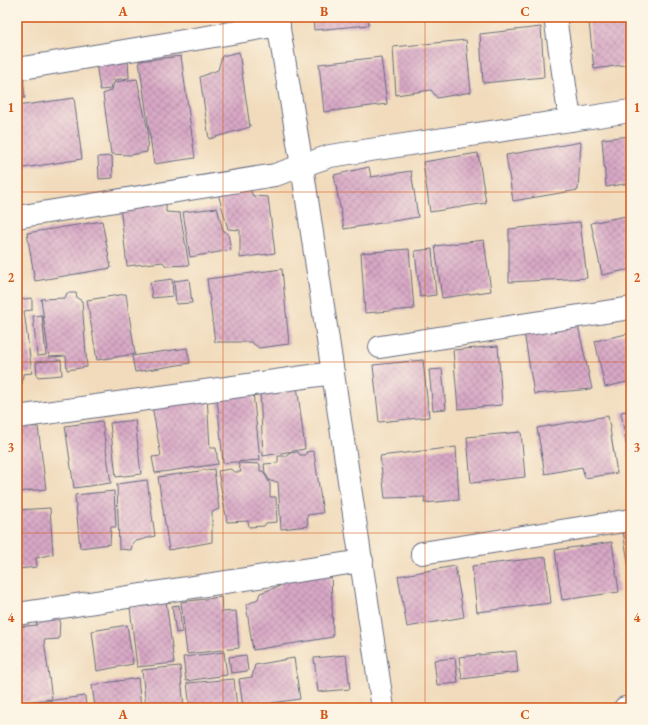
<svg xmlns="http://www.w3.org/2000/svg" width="648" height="725" viewBox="0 0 648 725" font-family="'EB Garamond',serif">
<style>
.building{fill:url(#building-cross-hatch)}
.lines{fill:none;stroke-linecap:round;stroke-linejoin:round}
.minor-casing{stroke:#666b7f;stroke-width:24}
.minor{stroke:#fff;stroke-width:22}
.grid{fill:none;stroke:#d45514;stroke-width:1;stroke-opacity:0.55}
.neatline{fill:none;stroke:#d45514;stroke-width:1.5}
.grid-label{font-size:13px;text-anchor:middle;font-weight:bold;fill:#d45514}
</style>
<defs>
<pattern id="building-cross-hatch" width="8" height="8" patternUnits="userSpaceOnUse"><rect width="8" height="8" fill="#d8a7c5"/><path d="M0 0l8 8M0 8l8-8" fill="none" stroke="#ae88a3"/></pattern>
</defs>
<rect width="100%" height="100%" fill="#fcf5e5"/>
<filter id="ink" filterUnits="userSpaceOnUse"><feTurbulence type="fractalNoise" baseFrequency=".025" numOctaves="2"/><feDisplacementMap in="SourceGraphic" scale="8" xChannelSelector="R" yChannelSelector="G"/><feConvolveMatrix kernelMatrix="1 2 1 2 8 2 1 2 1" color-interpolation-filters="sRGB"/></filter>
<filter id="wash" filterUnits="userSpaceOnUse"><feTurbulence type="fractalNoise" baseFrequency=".012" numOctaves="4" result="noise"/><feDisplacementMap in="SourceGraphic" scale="16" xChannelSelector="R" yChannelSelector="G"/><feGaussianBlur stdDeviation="0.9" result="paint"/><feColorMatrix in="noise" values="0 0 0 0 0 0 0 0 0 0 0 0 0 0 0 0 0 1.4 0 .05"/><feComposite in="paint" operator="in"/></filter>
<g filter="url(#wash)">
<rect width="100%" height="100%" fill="#f1dbbc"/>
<g id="blocks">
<g class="building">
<path d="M313 17H368L369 25 314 30Z"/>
<path d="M631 18V64L594 69 589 22Z"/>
<path d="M541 27 544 77 483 83 480 34Z"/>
<path d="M466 40 471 92 437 98 431 90 396 95 393 47Z"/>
<path d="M239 52 250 127 209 139 200 77 218 70 222 56Z"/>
<path d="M181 56 195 158 154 164 139 61Z"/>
<path d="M381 57 387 104 324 112 319 64Z"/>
<path d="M128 58 129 78 112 80 110 89 100 90 96 63Z"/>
<path d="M23 77 25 98 17 99V78Z"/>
<path d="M137 79 148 131 147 152 130 155 111 154 103 94 112 90 114 82Z"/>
<path d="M74 98 82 159 17 169V106Z"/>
<path d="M631 136V183L606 187 602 139Z"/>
<path d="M581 142 578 190 513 201 506 155Z"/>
<path d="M478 153 486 203 430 212 423 162Z"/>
<path d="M112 156 113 178 99 179 98 157Z"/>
<path d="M369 167 371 177 411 171 418 217 344 229 334 175Z"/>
<path d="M249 187 253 196 268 197 275 253 240 258V230L228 229 217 190Z"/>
<path d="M166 200V212L180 213 189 265 166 266 163 262 127 266 120 206Z"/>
<path d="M217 208 223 230 228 234 231 250 190 257 183 212Z"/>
<path d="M631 215V269L602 275 591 223Z"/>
<path d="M102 221 111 268 35 281 27 233Z"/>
<path d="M580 222 587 278 509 282V229Z"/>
<path d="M484 240 491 291 442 298 435 246Z"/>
<path d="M409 249 414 309 365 313 361 253Z"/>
<path d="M432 249 436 295 420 297 415 251Z"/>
<path d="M282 269 289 344 259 348 251 342H215L207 279Z"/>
<path d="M172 279 173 296 152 298 150 282Z"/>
<path d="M189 279 192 303 176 304 174 281Z"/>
<path d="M67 293H76L77 298 82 301 87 367 67 370 66 356 49 357 41 299 65 298Z"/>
<path d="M126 294 135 354 97 360 87 300Z"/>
<path d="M32 298V310L24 311 32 373 23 374 22 384H17V300Z"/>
<path d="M42 315 46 355 37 356 33 316Z"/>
<path d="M577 321 592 389 534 394 524 332Z"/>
<path d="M631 333V381L605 387 595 341Z"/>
<path d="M498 346 502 405 458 409 453 350Z"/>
<path d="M187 348 190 363 135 372 132 356Z"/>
<path d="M61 360 62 375 37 377 36 362Z"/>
<path d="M423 360 429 417 379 422 373 365Z"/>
<path d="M442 369 446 409 433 410 429 370Z"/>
<path d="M297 385 305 449 263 456 260 390Z"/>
<path d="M253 392 260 460 223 463 217 397Z"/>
<path d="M207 396 210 448H216L218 464 155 473 152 457 161 456 152 406Z"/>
<path d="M631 410V462H629L621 412Z"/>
<path d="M608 416 617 473 585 478 582 467 545 474 537 428Z"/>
<path d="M135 420 141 474 116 477 110 423Z"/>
<path d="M102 421 111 483 74 488 65 426Z"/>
<path d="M17 426 38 427 46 489 17 492Z"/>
<path d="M521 432 525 477 471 483 467 437Z"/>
<path d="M456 447 459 500 424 503 425 497 385 498 380 456Z"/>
<path d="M312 451 314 453 323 513 307 515 308 526 281 529 278 482 270 481 265 473 264 464 278 463V456H288V453L298 452 300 455H306V452Z"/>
<path d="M238 463 260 464V471H263L270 484V497H276L277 522 266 523 264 526 249 527 248 521 227 522 218 471 230 469 235 472H241Z"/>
<path d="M214 469 219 509 212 512V542L169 550 158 477Z"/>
<path d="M147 480 155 536 133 542 131 550 119 549 117 484Z"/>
<path d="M114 491 116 527H111L110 544 80 548 75 495Z"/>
<path d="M50 508 53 554 36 558 37 567 18 569 17 510Z"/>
<path d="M631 530V575H630L623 531Z"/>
<path d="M612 542 619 592 562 600 555 550Z"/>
<path d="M546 557 551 603 477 612 472 566Z"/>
<path d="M455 566 464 617 407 627 398 576Z"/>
<path d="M331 571 333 637 253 650 246 605 258 599 260 593 280 586 281 577Z"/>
<path d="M221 597 222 612 236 611 239 648 187 654 181 602Z"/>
<path d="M166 601 174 663 137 667 130 607Z"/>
<path d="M179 605 182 632 176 633 172 606Z"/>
<path d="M35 615 60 618 59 639 44 640 52 699 17 703V627L37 625Z"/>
<path d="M127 625 133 664 97 671 92 631Z"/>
<path d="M516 651 518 672 462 679 459 657Z"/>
<path d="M224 652 227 675 186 681 183 657Z"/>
<path d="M246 655 248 671 231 673 229 657Z"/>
<path d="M346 655 350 689 318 692 314 658Z"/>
<path d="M294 658 300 699 243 707 239 679 252 677 255 665Z"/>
<path d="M455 658 458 683 437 685 434 660Z"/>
<path d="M180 666 184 708H146L142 670Z"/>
<path d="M138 678 141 708H95L92 685Z"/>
<path d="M234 679 237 708H190L187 683Z"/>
<path d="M85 696 86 708H17V705Z"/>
</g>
</g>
</g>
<g filter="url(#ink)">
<use href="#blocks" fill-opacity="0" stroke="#666b7f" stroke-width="1"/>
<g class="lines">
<g class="minor-casing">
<g id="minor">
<path d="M277 17 302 166 383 708"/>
<path d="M555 17 570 120"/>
<path d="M17 69 279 25"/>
<path d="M17 217 275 175 330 156 631 111"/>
<path d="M380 347 631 308"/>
<path d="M17 417 333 373"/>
<path d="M422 553 631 520"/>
<path d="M17 614 362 561"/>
<path d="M625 708 631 707"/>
</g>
</g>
<use href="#minor" class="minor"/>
</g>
</g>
<path class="grid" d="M223 17V708M425 17V708M17 192H631M17 362H631M17 533H631"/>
<rect width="648" height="725" fill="none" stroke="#fcf5e5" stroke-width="44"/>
<rect x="22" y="22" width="604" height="681" class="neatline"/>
<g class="grid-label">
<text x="123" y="16">A</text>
<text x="324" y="16">B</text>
<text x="525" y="16">C</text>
<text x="11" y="112">1</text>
<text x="637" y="112">1</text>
<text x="11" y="282">2</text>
<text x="637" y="282">2</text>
<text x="11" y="452">3</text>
<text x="637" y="452">3</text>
<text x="11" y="622">4</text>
<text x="637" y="622">4</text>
<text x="123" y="719">A</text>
<text x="324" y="719">B</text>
<text x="525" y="719">C</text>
</g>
</svg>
